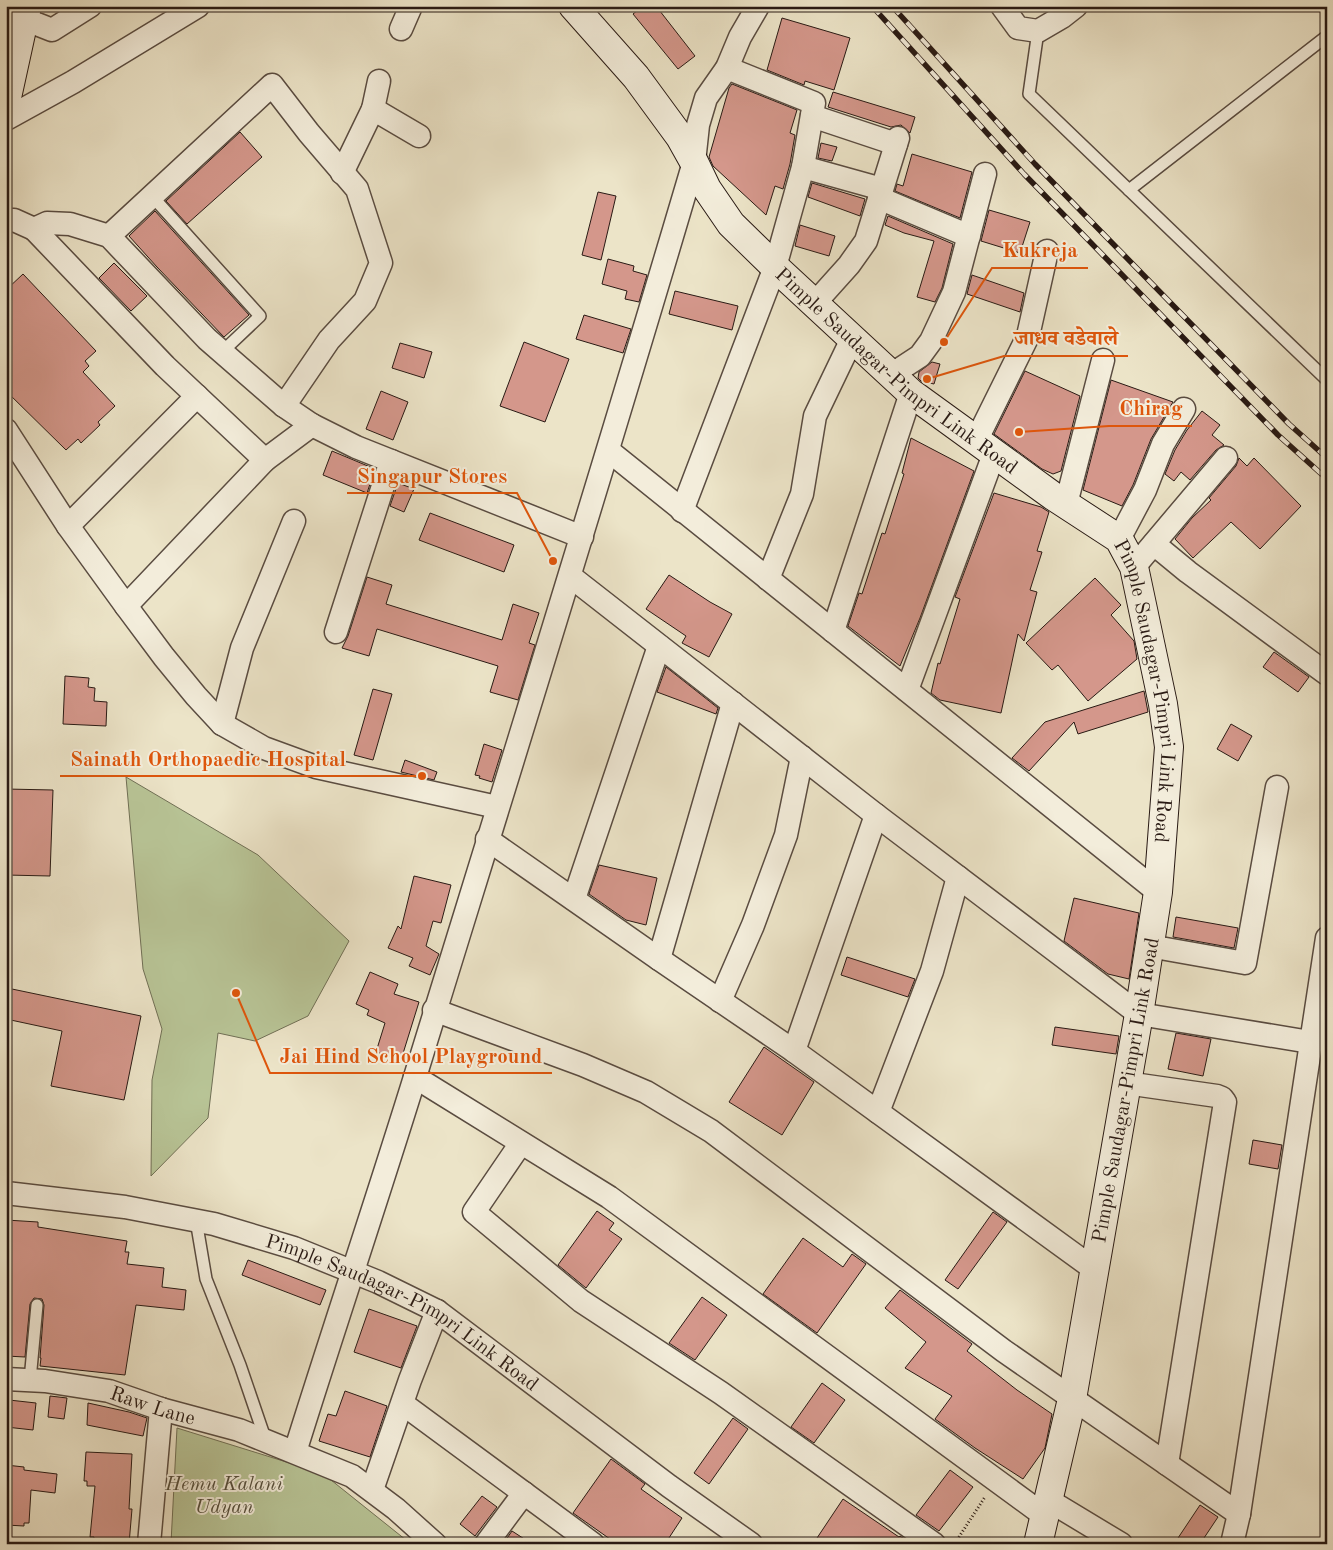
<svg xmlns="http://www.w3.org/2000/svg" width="1333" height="1550" viewBox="0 0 1333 1550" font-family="'Old Standard TT','Noto Serif Devanagari',serif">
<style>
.green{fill:#b8c496;stroke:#706f55}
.building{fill:#d4978b;stroke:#291a14}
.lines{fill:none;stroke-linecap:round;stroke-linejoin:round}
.lane-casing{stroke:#5a4c41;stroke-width:14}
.street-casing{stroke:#5a4c41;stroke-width:25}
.secondary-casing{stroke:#291a14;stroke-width:30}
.path{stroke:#291a14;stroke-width:3;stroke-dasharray:1 2.5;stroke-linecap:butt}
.lane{stroke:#f3eddb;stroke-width:11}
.street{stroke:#f3eddb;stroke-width:22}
.secondary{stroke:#f3eddb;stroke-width:28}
.rail-casing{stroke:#291a14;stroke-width:5.5}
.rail{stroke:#f3eddb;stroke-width:4;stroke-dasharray:11;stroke-linecap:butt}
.labels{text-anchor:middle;stroke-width:4;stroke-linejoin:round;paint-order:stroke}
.street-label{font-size:20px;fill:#291a14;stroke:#f3eddb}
.park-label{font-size:20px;font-style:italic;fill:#544d3b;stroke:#f3eddb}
.leader{fill:none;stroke:#de560c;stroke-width:2}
.callout-dot{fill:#de560c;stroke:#f3eddb;stroke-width:2}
.callout-label{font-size:21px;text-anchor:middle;font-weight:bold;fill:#de560c;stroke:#f3eddb;stroke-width:4;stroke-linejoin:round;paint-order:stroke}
</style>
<rect width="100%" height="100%" fill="#ece4c8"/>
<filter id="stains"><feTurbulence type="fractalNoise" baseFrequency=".004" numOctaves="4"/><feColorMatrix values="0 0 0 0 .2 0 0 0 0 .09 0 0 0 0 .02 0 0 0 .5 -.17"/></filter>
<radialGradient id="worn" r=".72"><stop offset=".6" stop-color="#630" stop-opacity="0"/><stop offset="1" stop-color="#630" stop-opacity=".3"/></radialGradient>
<g class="green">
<path d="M126 777 258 855 349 941 308 1016 255 1041 218 1033 208 1118 151 1176 152 1080 162 1029 143 969Z"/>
<path d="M177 1428 309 1469 331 1480 411 1544 171 1543Z"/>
</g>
<g class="building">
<path d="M643 6H656L695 56 678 69 633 14Z"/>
<path d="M782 18 850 38 834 90 805 81 804 85 767 70Z"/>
<path d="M732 84 797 110 790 133 795 135 790 164 783 189 775 186 766 215 713 166 709 157 729 88Z"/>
<path d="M833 92 915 117 910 133 901 125 891 127 828 107Z"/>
<path d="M240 132 262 157 187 224 166 201Z"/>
<path d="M821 143 837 147 832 161 818 158Z"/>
<path d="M912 154 972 172 960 218 895 191 897 184 903 186Z"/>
<path d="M812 183 865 199 860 216 808 197Z"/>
<path d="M598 192 616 196 601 260 582 255Z"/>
<path d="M989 210 1030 222 1020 253 981 241Z"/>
<path d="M155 211 249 315 224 337 157 267 129 236Z"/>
<path d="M888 216 953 244 942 288 935 302 917 297 934 241 904 233 885 225Z"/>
<path d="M800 225 835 236 829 256 795 246Z"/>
<path d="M608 259 634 266 633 271 647 275 639 302 625 299 627 291 602 284Z"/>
<path d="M114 263 147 296 131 311 99 278Z"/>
<path d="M23 274 96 351 85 361 89 366 83 372 115 406 98 422 100 425 81 443 78 439 66 450 6 391V290Z"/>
<path d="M972 275 1024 293 1020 312 967 294Z"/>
<path d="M675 291 738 306 732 330 669 314Z"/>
<path d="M584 315 631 329 623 353 576 339Z"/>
<path d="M524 342 569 359 545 422 500 406Z"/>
<path d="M400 343 432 352 424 378 392 368Z"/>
<path d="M932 362 940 364 934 384 921 381 918 378 919 372Z"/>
<path d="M1025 371 1080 396 1061 471 1053 474 1042 469 994 434Z"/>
<path d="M1111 380 1173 402 1151 439 1133 485 1122 506 1083 490Z"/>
<path d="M381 391 408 402 393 440 366 429Z"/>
<path d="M1202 411 1220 425 1212 435 1224 445 1216 450 1190 480 1181 472 1174 481 1165 474 1175 450 1187 430Z"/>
<path d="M911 438 974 471 920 618 900 666 848 626 859 593 862 594 882 533 885 534 904 474 902 473Z"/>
<path d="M332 451 375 469 367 493 323 475Z"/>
<path d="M1239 458 1247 466 1254 458 1301 506 1260 549 1231 522 1193 558 1175 539 1192 518 1211 500 1209 498 1236 466Z"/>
<path d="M398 483 414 489 404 512 390 506Z"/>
<path d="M994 493 1041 507 1049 512 1037 551 1042 552 1030 590 1037 592 1024 641 1018 634 1001 713 940 700 931 693 938 663 940 664 960 599 955 597Z"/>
<path d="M430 513 514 545 504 572 419 540Z"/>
<path d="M669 575 710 602 732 614 709 657 682 643 686 636 646 609Z"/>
<path d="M367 577 392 585 386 604 502 640 513 604 539 613 529 643 535 645 518 700 490 692 498 666 377 629 369 656 342 648 348 636Z"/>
<path d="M1095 578 1121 605 1111 615 1134 641 1137 659 1088 701 1058 665 1052 670 1026 643Z"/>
<path d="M1274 652 1309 677 1298 692 1263 667Z"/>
<path d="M666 667 718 708 716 714 657 692Z"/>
<path d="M65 676 89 678 88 687 95 688 94 701 107 702 106 726 63 724Z"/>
<path d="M373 689 392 694 373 760 354 755Z"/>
<path d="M1144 691 1148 712 1078 734 1074 722 1029 771 1012 758 1045 722Z"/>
<path d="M1231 724 1252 736 1238 761 1217 749Z"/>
<path d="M484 744 502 750 492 782 479 778 480 776 475 775Z"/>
<path d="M405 760 437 772 434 780 401 772Z"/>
<path d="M6 789 53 790 50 876 6 875Z"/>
<path d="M599 865 657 878 646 925 626 920 589 894Z"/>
<path d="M414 876 451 885 441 923 433 921 426 946 439 954 430 975 409 966 413 958 388 948 398 926 401 929Z"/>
<path d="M1074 898 1139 913 1129 979 1108 974 1064 941Z"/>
<path d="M1176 917 1238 928 1234 948 1173 937Z"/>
<path d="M847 957 915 979 908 997 841 975Z"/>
<path d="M370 972 398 984 394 994 419 1002 401 1060 376 1052 385 1023 367 1015 369 1010 356 1004Z"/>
<path d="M12 989 141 1016 124 1100 51 1086 62 1031 6 1019Z"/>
<path d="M1055 1027 1119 1036 1116 1054 1052 1045Z"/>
<path d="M1176 1033 1211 1039 1203 1076 1168 1069Z"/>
<path d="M764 1047 814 1082 782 1135 729 1102Z"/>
<path d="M1253 1140 1282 1145 1278 1169 1249 1164Z"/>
<path d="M597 1211 614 1223 609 1230 622 1239 586 1288 558 1265Z"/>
<path d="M993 1212 1007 1222 958 1289 945 1280Z"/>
<path d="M6 1220 38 1222V1227L127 1241 125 1252H129L127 1264 164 1268 162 1287 186 1290 184 1310 136 1305 125 1375 40 1366 41 1358H40L44 1305 42 1299 34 1298 30 1304 25 1357 6 1356Z"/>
<path d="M803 1238 843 1267 852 1254 866 1264 817 1333 763 1294Z"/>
<path d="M248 1260 326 1290 320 1305 242 1275Z"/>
<path d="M900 1290 972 1344 967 1351 1017 1390 1052 1414 1045 1448 1023 1479 975 1448 935 1419 952 1396 905 1368 926 1342 885 1308Z"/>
<path d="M702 1297 727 1315 695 1360 669 1343Z"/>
<path d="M369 1309 417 1326 401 1368 354 1352Z"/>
<path d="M822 1383 845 1400 814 1443 791 1427Z"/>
<path d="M345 1391 387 1406 370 1457 319 1441 328 1414 336 1416Z"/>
<path d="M50 1396 67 1398 64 1419 48 1417Z"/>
<path d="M9 1400 36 1403 33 1430 6 1427Z"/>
<path d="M88 1403 129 1412 147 1418 143 1436 87 1425Z"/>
<path d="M733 1418 748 1429 709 1484 694 1473Z"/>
<path d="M86 1452 132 1454 129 1509H132L129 1544H93L94 1537H90L95 1486H87V1481H84Z"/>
<path d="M611 1459 645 1484 641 1489 682 1518 665 1544H617L573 1513Z"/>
<path d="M6 1465 24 1467V1470L57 1474 55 1493 31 1490 29 1523H24V1526L6 1525Z"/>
<path d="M950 1470 973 1487 939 1531 916 1515Z"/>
<path d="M482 1496 497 1507 475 1536 460 1524Z"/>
<path d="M843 1499 899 1537 900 1536 911 1544H813Z"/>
<path d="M1200 1505 1218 1517 1200 1544H1174Z"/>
<path d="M512 1531 532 1544H503Z"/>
</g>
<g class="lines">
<g class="lane-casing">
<g id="lane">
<path d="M1038 31 1029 94 1327 380"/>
<path d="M1129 190 1327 36"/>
<path d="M152 196 260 316 222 352"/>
<path d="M196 1220 206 1279 240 1365 266 1441"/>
<path d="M30 1380 37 1305"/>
</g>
</g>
<g class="street-casing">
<g id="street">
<path d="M1002 6 1018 28 1038 31 1062 17 1076 6"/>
<path d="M24 19 52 30 90 6"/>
<path d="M401 29 411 6"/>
<path d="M727 68 814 103 803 167"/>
<path d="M373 109 379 81"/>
<path d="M812 116 896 144"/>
<path d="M6 119 73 82 198 6"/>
<path d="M342 173 373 109 419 136"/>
<path d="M879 198 969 236"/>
<path d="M6 220H14L34 229 47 223 70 224 109 236 207 339 284 406 312 425 356 447 582 537"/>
<path d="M34 229 165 366 265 460"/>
<path d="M109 236 272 85 309 133 357 189 381 263 365 301 329 340 284 406"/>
<path d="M814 304 849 265 866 241 898 138"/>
<path d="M891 375 920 356 931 341 954 292 985 174"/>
<path d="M6 430 68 526 126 606 164 657 196 696 222 724 264 748 316 767 497 807"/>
<path d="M976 441 1028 336 1047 251"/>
<path d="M609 451 1158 892"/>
<path d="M1066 504 1103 360"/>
<path d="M682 511 775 267 803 167 882 189"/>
<path d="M68 526 197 396"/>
<path d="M1119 539 1145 490 1163 444 1184 409"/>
<path d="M1154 544 1188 572 1327 674"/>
<path d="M1134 567 1226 458"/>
<path d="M570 576 876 815 1139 1014 1310 1042"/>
<path d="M768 579 802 494 815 416 852 339"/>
<path d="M126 606 265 460 312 425"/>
<path d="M833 631 911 393"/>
<path d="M336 632 391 461"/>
<path d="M907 690 994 454"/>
<path d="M222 724 242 648 294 521"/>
<path d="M487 839 659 959 794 1051 1094 1269"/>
<path d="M574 899 659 646"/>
<path d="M1149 946 1245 963 1277 787"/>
<path d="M659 959 733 703"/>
<path d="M720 1001 753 925 786 835 802 757"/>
<path d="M434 1010 583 1065 646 1092 711 1131 1004 1351 1239 1514"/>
<path d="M794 1051 876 815"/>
<path d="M415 1077 609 1197 1045 1516"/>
<path d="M1126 1083 1217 1096 1222 1098 1225 1102 1167 1464"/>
<path d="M878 1112 932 971 958 877"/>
<path d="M521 1143 474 1212 581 1301 721 1393 934 1544"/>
<path id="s1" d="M6 1193 125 1207 214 1224 294 1248 378 1282 437 1311 669 1486 751 1544"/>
<path id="s2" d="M6 1379 45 1381 109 1391 161 1409 239 1430 352 1476 396 1509 435 1544"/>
<path d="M403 1404 593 1544"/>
<path d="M295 1452C334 1327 376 1203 415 1077 509 772 604 468 694 162L698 125 706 98 727 68 740 37 758 6"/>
<path d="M372 1490 410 1380 437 1311"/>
<path d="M1048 1500 1121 1544"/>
<path d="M149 1544 161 1409"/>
<path d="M486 1544 524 1493"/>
<path d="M1232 1544 1239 1514 1327 938"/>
</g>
</g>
<g class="secondary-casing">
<g id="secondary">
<path id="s3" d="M573 6 636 77 680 137 694 162 707 189 731 224 775 267 911 393 1053 496 1119 539 1134 567 1163 704 1169 747 1158 892 1139 1014 1072 1399 1038 1544"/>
<path d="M6 102 27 6"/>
</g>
</g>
<path class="path" d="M955 1543 985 1497"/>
<use href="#lane" class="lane"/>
<use href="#street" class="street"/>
<use href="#secondary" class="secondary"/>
<g class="rail-casing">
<g id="rail">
<path d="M872 6 1024 174 1278 435 1327 479"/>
<path d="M892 6 1035 164 1289 424 1327 458"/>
</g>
</g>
<use href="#rail" class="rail"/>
</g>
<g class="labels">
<g class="street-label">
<text dy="7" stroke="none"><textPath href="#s3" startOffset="492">Pimple Saudagar-Pimpri Link Road</textPath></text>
<text dy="7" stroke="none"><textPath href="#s3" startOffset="928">Pimple Saudagar-Pimpri Link Road</textPath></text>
<text transform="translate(1125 1090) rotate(-80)" y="7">Pimple Saudagar-Pimpri Link Road</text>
<text dy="7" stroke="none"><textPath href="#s1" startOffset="420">Pimple Saudagar-Pimpri Link Road</textPath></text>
<text dy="7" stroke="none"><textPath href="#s2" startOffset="150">Raw Lane</textPath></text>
</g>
<g class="park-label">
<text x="224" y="1490">Hemu Kalani<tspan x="224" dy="23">Udyan</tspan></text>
</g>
</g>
<path class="leader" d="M944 342L992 268H1088M927 379L1004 356H1128M1019 432L1109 426H1192M553 561L517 493H347M422 776L356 776H60M236 993L270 1073H552"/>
<g class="callout-dot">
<circle cx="944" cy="342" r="5"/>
<circle cx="927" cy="379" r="5"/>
<circle cx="1019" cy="432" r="5"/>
<circle cx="553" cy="561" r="5"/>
<circle cx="422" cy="776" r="5"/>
<circle cx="236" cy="993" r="5"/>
</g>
<g class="callout-label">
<text x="1040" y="257">Kukreja</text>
<text x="1066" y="345">जाधव वडेवाले</text>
<text x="1151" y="415">Chirag</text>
<text x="432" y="483">Singapur Stores</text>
<text x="208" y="766">Sainath Orthopaedic Hospital</text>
<text x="411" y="1063">Jai Hind School Playground</text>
</g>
<rect width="1333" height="1550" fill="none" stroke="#ece4c8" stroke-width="25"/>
<rect x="8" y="8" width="1318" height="1535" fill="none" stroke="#291a14" stroke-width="2.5"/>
<rect x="12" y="12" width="1308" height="1525" fill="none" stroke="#291a14"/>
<rect width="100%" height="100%" filter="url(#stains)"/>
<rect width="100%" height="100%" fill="url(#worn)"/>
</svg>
